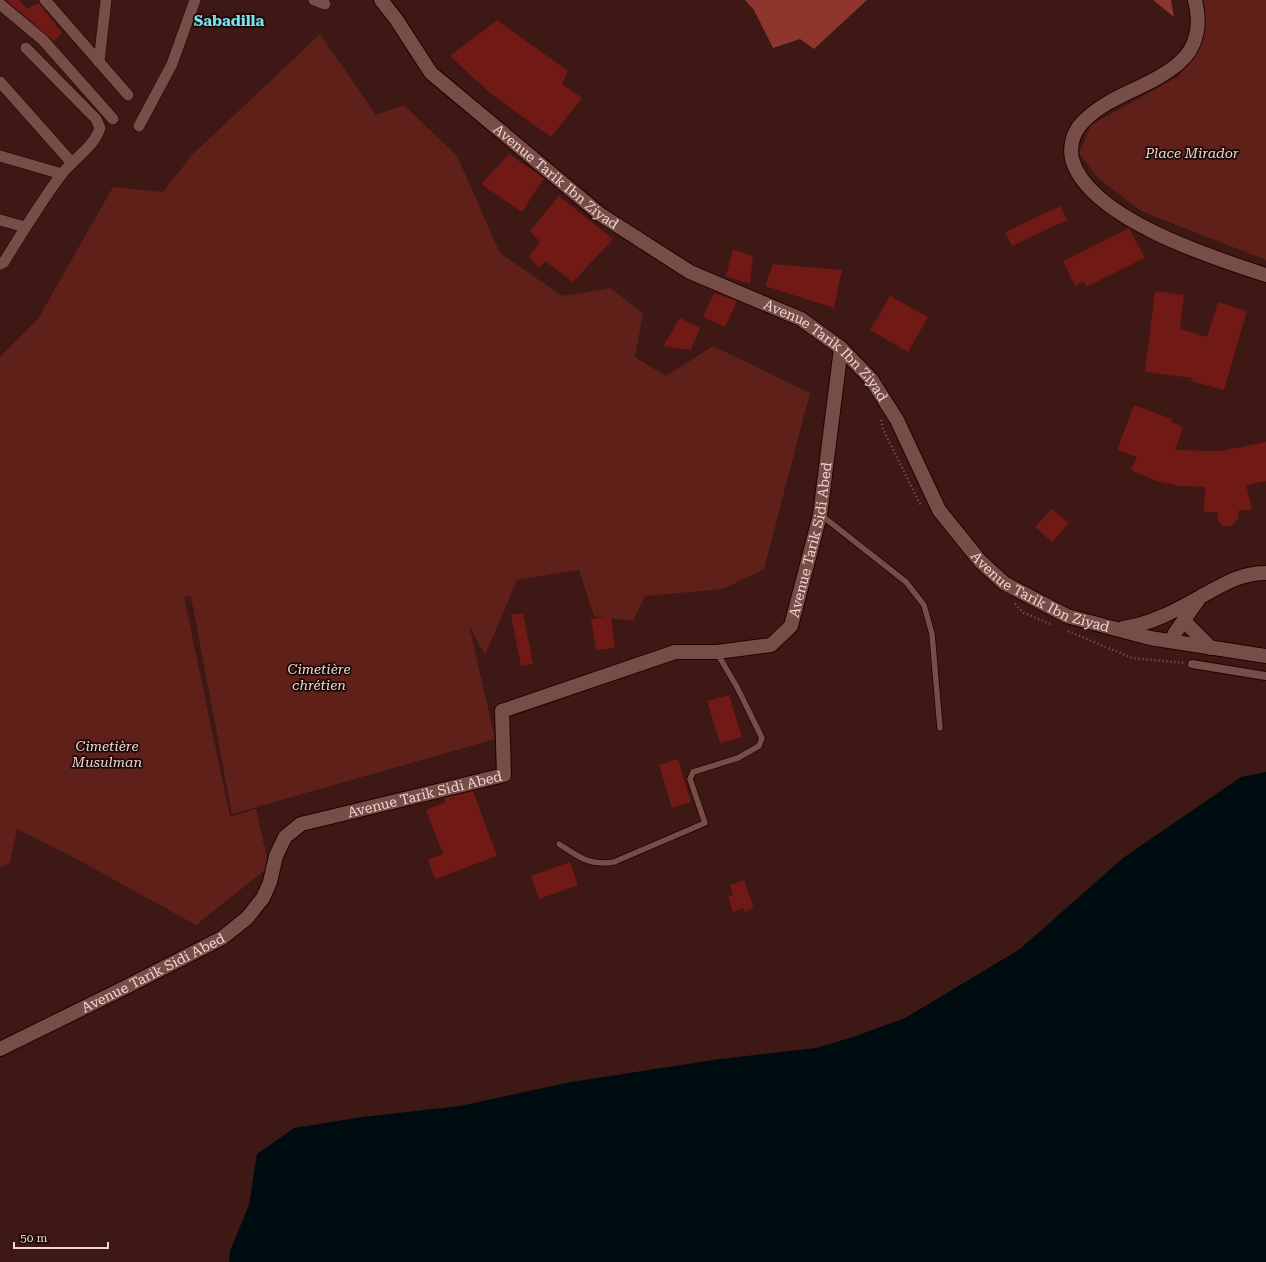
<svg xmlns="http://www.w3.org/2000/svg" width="1266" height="1262" viewBox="0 0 1266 1262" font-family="'Roboto Serif',serif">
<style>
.green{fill:#60201a}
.forest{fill:#8e352d}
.water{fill:#000d10}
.building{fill:#711914}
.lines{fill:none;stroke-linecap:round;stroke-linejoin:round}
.service-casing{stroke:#220202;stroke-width:7}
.pedestrian-casing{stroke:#220202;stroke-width:10}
.minor-casing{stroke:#220202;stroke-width:12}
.tertiary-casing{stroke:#220202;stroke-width:16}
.path{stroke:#7e5d59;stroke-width:2.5;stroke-dasharray:1 3;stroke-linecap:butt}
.service{stroke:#774d47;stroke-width:5.5}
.pedestrian{stroke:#774d47;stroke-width:8}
.minor{stroke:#774d47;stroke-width:11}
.tertiary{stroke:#774d47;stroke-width:14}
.labels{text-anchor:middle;stroke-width:3.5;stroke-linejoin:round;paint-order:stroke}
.park-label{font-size:14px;font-style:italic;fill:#f0d5d1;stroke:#190907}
.street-label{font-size:14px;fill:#f0d6d2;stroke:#190907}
.neighbourhood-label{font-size:15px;font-weight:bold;fill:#78e2f1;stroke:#190907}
</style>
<rect width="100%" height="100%" fill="#3d1814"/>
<g class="green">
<path d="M1202 0H1266V260L1141 211 1097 177 1079 153 1091 125 1179 76 1200 44Z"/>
<path d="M320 34 376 115 404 105 457 156 500 253 562 296 610 288 643 313 635 357 666 376 713 346 810 393 764 569 723 589 645 596 633 621 594 616 579 570 517 580 485 655 469 625 495 739 232 814 191 596 184 597 230 817 256 809 269 867 196 925 75 858 17 829 10 863 0 868V357L38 319 113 187 163 192 192 155Z"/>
</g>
<g class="forest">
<path d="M745 0H867L814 49 800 39 773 48 754 10Z"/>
<path d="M1153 0H1171L1174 17Z"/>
</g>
<path class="water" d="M1266 772V1262H229L230 1251 249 1205 257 1154 294 1128 362 1117 460 1106 571 1082 720 1059 816 1048 853 1037 905 1018 1020 949 1123 858 1241 777Z"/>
<g class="building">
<path d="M6 0H19L27 9 39 3 62 33 54 41Z"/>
<path d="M497 20 568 71 562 84 582 98 551 137 491 94 450 56Z"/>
<path d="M509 154 544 178 522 212 481 184Z"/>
<path d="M559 196 613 239 573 282 545 261 539 268 529 257 540 242 530 231Z"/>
<path d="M1060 206 1067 220 1012 246 1005 232Z"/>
<path d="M1129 228 1145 258 1086 287 1084 282 1075 286 1063 261Z"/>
<path d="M733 249 753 256 750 284 726 276Z"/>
<path d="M773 264 842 270 834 308 765 286Z"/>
<path d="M1155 291 1184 295 1180 329 1207 337 1218 302 1247 311 1224 390 1191 381 1192 378 1145 372Z"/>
<path d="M714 293 737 301 725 327 703 317Z"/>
<path d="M890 296 928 317 908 352 870 330Z"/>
<path d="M680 318 700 328 691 350 663 346Z"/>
<path d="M1134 405 1172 419 1171 422 1183 427 1175 450 1220 451 1266 442V481L1246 485 1252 509 1238 511 1239 518 1231 526H1223L1218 520 1217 512H1204L1205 487 1180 486 1156 481 1131 470 1137 457 1117 450Z"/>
<path d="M1052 509 1069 523 1052 542 1035 527Z"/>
<path d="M523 613 533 664 521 666 511 615Z"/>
<path d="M611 617 615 648 596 650 591 619Z"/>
<path d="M729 695 742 737 720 743 707 701Z"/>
<path d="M678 759 691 802 672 808 659 765Z"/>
<path d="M473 791 497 856 435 879 428 860 443 854 426 810 446 802 444 798Z"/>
<path d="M570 862 578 885 539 899 531 876Z"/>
<path d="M744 880 754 908 744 912 743 908 733 912 728 897 733 895 730 885Z"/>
</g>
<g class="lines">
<g class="service-casing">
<g id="service">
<path d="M821 515 906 582 924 605 932 634 940 728"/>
<path d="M559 844C579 857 589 866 614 862L705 823 690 779 693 772 738 758 759 746 762 738 737 687 717 653"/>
</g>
</g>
<g class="pedestrian-casing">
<path id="pedestrian" d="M1192 664 1266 676"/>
</g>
<g class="minor-casing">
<g id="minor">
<path d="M45 0 128 95"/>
<path d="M314 0 325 4"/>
<path d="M0 4 43 40 113 119"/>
<path d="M99 62 106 0"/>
<path d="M0 82 72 163"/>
<path d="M139 126 172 64 195 0"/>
<path d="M0 156 62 174"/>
<path d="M0 220 25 227"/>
<path d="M0 264 4 262C22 233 40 203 61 175 73 159 94 147 100 128L96 119 26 48"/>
</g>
</g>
<g class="tertiary-casing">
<g id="tertiary">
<path id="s1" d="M381 0 396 19 431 73 601 215 690 272 801 319 841 348 871 379 897 420 939 510 980 561 1004 583 1067 616 1150 638 1266 656"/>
<path d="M1195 0C1201 23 1198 47 1179 63 1151 87 1112 94 1086 119 1074 129 1069 144 1072 159 1088 218 1213 258 1266 275"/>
<path d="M1184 621 1211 648"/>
<path d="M1123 628C1151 624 1175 611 1200 597 1223 585 1239 573 1266 573"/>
<path d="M1172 640 1175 633 1198 600"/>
<path id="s2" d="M0 1049 122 989 222 938 247 918 263 898 270 882 276 856 285 837 301 824 504 775 502 711 675 652H717L771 645 791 626 820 515 841 348"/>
</g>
</g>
<g class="path">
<path d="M881 420 883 429 921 506"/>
<path d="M1015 604 1024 613 1053 625"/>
<path d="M1068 631 1132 658 1184 663"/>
</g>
<use href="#service" class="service"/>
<use href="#pedestrian" class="pedestrian"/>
<use href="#minor" class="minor"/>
<use href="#tertiary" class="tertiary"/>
</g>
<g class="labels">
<g class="park-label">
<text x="1192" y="158">Place Mirador</text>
<text x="319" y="674">Cimetière<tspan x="319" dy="16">chrétien</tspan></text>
<text x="107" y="751">Cimetière<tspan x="107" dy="16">Musulman</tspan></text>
</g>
<g class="street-label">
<text dy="5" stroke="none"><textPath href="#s1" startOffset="251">Avenue Tarik Ibn Ziyad</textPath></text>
<text dy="5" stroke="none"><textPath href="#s1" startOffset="575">Avenue Tarik Ibn Ziyad</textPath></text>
<text dy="5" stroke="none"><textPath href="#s2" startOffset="1060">Avenue Tarik Sidi Abed</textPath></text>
<text dy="5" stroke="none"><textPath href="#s1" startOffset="911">Avenue Tarik Ibn Ziyad</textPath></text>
<text dy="5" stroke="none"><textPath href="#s2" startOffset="519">Avenue Tarik Sidi Abed</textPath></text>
<text dy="5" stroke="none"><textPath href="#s2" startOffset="171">Avenue Tarik Sidi Abed</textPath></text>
</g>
<g class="neighbourhood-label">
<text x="229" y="26">Sabadilla</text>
</g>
</g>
<path d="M14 1242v6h94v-6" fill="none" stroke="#f0d6d2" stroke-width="2"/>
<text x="20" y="1242" font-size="12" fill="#f0d6d2" stroke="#190907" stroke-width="3" paint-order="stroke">50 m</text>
</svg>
